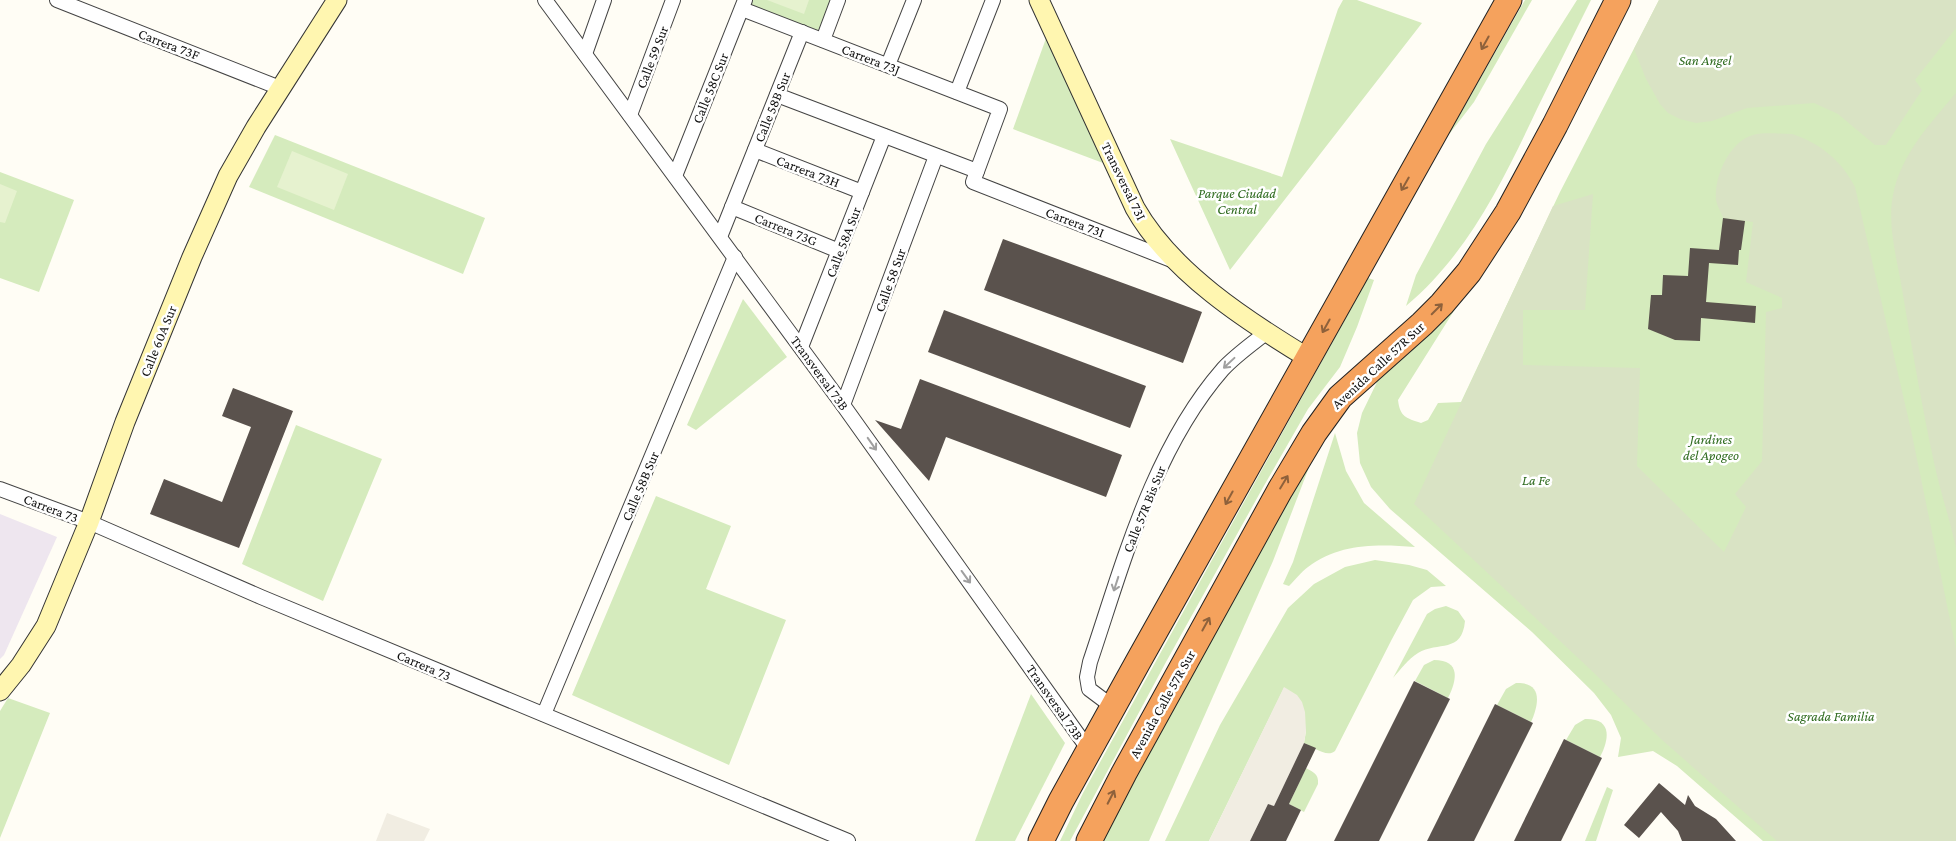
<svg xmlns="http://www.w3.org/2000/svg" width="1956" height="841" viewBox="0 0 1956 841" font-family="'Crimson Pro',serif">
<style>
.industrial{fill:#eee6ef}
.green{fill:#d5ebbd}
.cemetery{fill:#d9e3c4}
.pitch{fill:#e6f2cf}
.plaza{fill:#f1ede2}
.building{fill:#5a524d}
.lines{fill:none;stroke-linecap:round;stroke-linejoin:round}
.street-casing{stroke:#444;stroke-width:16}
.secondary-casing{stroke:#333;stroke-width:21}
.highway-casing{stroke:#222;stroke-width:27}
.street{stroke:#fff;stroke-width:14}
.secondary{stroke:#fff6b0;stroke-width:19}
.highway{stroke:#f5a25d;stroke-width:25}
.oneway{stroke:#8e613b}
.oneway2{stroke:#a0a0a0}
.labels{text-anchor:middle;stroke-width:5;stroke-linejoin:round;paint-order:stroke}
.street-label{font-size:14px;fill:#111;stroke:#fff}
.park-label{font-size:14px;font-style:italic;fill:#2f6b1f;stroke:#fff}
</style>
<rect width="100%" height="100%" fill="#fffdf5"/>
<path class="industrial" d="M0 514 57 537 4 655 0 659Z"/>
<g class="green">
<path d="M753 0H832L819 33 751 6Z"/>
<path d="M1343 0H1357L1422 23 1230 270 1170 139 1282 177 1338 9Z"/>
<path d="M1525 0H1532L1474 102 1447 137Z"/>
<path d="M1577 0H1591C1573 36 1555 72 1537 109 1503 181 1468 254 1406 306L1416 275 1486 144Z"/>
<path d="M1659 0H1956V841H1763L1677 766 1653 751 1618 757 1621 738 1611 715 1594 693 1532 632 1390 509 1371 487 1360 463 1357 433 1362 413 1378 380 1457 306 1398 400C1400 417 1406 418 1421 423L1428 420 1438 403 1461 402 1560 192Z"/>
<path d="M1048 33 1103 163 1013 129Z"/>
<path d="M275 135 485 218 463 274 249 187Z"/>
<path d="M0 172 74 200 39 292 0 278Z"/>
<path d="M1368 278 1374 280 1357 327 1340 367 1308 409 1261 491 1166 662 1070 841H1060L1083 793Z"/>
<path d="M743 299 787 357 696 430 687 425Z"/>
<path d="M296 425 382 459 323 601 242 564Z"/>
<path d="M1335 433 1346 471 1364 503 1415 547C1378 544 1339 543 1308 567 1301 572 1295 580 1289 586L1283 584 1293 562Z"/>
<path d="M1313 457 1273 561 1149 841H1102L1207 640Z"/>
<path d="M656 496 731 526 706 589 786 620 729 765 572 695Z"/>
<path d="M1375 560 1409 565 1427 570 1446 586 1431 587 1413 600 1392 639 1335 751C1327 758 1313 747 1304 743L1306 731 1284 688 1209 841H1165L1220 725 1288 608 1314 584 1345 567Z"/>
<path d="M1446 606 1458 611 1465 621C1462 654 1438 641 1418 653 1408 659 1401 669 1393 678L1427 614 1435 609Z"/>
<path d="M1434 660C1461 660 1457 680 1448 698L1415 681 1424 665Z"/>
<path d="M1516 683C1543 682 1539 704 1531 722L1497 705 1506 689Z"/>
<path d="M1031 694 1065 743 1015 841H975Z"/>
<path d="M8 698 50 713 0 838V711Z"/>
<path d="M1585 719C1613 718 1609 740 1600 757L1566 740 1575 725Z"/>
<path d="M1306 768C1313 772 1319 774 1318 784L1304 812 1289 804Z"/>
<path d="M1607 787 1613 790 1596 841H1585Z"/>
</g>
<g class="cemetery">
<path d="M1659 0H1956V28L1915 80 1922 90 1886 145H1875L1838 114 1814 103 1747 108 1712 121 1696 123 1680 119 1668 113 1660 104 1646 79 1634 49Z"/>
<path d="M1956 93V548C1950 520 1941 494 1935 467 1922 408 1912 348 1902 289 1897 259 1887 225 1893 195 1901 154 1930 124 1956 93Z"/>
<path d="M1792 134C1820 143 1842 161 1855 187L1911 430 1956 649V841H1777L1661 739 1593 672 1414 504 1553 206 1593 194 1585 310H1523V365L1640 368 1637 466 1724 552 1746 507 1735 494 1762 461 1766 312 1782 308V298L1746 282 1753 222 1723 218C1721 212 1717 206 1716 200 1714 177 1729 142 1753 135 1765 132 1780 134 1792 134Z"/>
</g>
<g class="pitch">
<path d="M767 0H809L804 14Z"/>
<path d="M292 151 348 174 334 210 277 187Z"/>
<path d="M0 184 17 191 5 223 0 222Z"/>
</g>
<g class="plaza">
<path d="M1284 687 1297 695 1302 702 1305 712 1306 731 1304 743 1274 806 1268 804 1250 841H1209Z"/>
<path d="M387 813 430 829 424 841H376Z"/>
</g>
<g class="building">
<path d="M1723 218 1745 221 1741 250H1739L1738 265 1709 263 1706 302 1756 306 1755 323 1701 318 1700 341 1675 340 1648 329 1651 295H1662L1663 275 1688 276 1690 248 1719 250Z"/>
<path d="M1003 239 1202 312 1183 363 984 290Z"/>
<path d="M944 310 1146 386 1130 428 928 352Z"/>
<path d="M920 379 1122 455 1106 497 946 437 929 481 875 420 901 429Z"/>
<path d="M233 388 293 411 239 548 150 514 164 479 222 502 251 427 222 416Z"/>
<path d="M1414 681 1450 699 1379 841H1334Z"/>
<path d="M1495 704 1533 723 1474 841H1427Z"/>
<path d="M1564 739 1602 758 1561 841H1514Z"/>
<path d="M1304 743 1316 748 1289 804 1301 810 1286 841H1250L1268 804 1274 806Z"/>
<path d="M1659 783 1685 805 1688 795 1695 806 1716 819 1736 841H1682L1678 831 1661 812 1639 838 1624 825Z"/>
</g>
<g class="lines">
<g class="street-casing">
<g id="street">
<path d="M57 0 280 88"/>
<path d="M545 0 843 405 1089 750"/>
<path d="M742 9 1000 109 973 182 1174 261"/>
<path d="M823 40 838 0"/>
<path d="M585 54 604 0"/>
<path d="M888 65 914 0"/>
<path d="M957 92 993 0"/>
<path d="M777 95 977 171"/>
<path d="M630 115 673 0"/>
<path d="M755 150 862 192"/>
<path d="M675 176 745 0"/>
<path d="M732 207 839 251"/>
<path d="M720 237 802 32"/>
<path d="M801 347 884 136"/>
<path d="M843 405 936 156"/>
<path d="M0 489 89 522 261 597 848 841"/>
<path d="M1113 707 1089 689 1087 677 1090 662C1123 564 1153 449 1223 369 1236 355 1252 344 1267 332"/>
<path d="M544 714 735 257"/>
</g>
</g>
<g class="secondary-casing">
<g id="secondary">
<path d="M1039 0 1135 208C1171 272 1247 321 1308 358"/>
<path d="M0 691 21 665 46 626 89 522 125 422 192 257 228 176 256 127 337 0"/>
</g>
</g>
<g class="highway-casing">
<g id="highway">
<path d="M1041 841 1061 801 1139 660 1509 0"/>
<path d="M1089 841 1124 773 1280 490 1314 433 1340 397 1422 324 1442 304 1469 272 1508 212 1555 125 1618 0"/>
</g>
</g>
<use href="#street" class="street"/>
<use href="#secondary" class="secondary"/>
<use href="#highway" class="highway"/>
</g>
<defs><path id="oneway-shaft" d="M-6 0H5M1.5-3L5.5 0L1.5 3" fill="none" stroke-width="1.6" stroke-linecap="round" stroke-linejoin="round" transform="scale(1.25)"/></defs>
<g class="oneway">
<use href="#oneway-shaft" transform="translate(1485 43) rotate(119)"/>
<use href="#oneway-shaft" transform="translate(1405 184) rotate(120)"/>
<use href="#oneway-shaft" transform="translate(1437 309) rotate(-45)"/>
<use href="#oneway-shaft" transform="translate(1326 326) rotate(119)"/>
<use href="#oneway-shaft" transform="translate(1284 482) rotate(-59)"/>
<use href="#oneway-shaft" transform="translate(1229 498) rotate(119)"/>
<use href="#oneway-shaft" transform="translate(1206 624) rotate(-61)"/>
<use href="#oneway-shaft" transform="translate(1111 797) rotate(-63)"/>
</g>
<g class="oneway2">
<use href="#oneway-shaft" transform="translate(1229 363) rotate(137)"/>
<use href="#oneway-shaft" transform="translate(872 444) rotate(55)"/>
<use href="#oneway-shaft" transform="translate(966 577) rotate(54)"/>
<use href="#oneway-shaft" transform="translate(1116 584) rotate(108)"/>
</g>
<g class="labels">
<g class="street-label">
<text transform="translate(169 44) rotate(21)" y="5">Carrera 73F</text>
<text transform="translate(652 57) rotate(-69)" y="5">Calle 59 Sur</text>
<text transform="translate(871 59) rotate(21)" y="5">Carrera 73J</text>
<text transform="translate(710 88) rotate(-68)" y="5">Calle 58C Sur</text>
<text transform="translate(772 107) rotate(-68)" y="5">Calle 58B Sur</text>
<text transform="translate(808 171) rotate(21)" y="5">Carrera 73H</text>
<text transform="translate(1124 181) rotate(64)" y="5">Transversal 73I</text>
<text transform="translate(1075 222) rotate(21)" y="5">Carrera 73I</text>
<text transform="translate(786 229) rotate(22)" y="5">Carrera 73G</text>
<text transform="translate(843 242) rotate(-69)" y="5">Calle 58A Sur</text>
<text transform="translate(890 280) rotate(-70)" y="5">Calle 58 Sur</text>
<text transform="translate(158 341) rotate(-68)" y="5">Calle 60A Sur</text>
<text transform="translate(1378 365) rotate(-43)" y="5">Avenida Calle 57R Sur</text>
<text transform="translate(820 373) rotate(54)" y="5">Transversal 73B</text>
<text transform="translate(640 486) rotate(-67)" y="5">Calle 58B Sur</text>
<text transform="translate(51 508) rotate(21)" y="5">Carrera 73</text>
<text transform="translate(1144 509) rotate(-68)" y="5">Calle 57R Bis Sur</text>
<text transform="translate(424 665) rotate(23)" y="5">Carrera 73</text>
<text transform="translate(1055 702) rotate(55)" y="5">Transversal 73B</text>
<text transform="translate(1162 704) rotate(-61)" y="5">Avenida Calle 57R Sur</text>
</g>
<g class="park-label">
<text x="1705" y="65">San Angel</text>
<text x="1237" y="198">Parque Ciudad<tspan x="1237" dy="16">Central</tspan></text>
<text x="1711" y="444">Jardines<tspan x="1711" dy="16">del Apogeo</tspan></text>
<text x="1536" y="485">La Fe</text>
<text x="1831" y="721">Sagrada Familia</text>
</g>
</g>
</svg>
